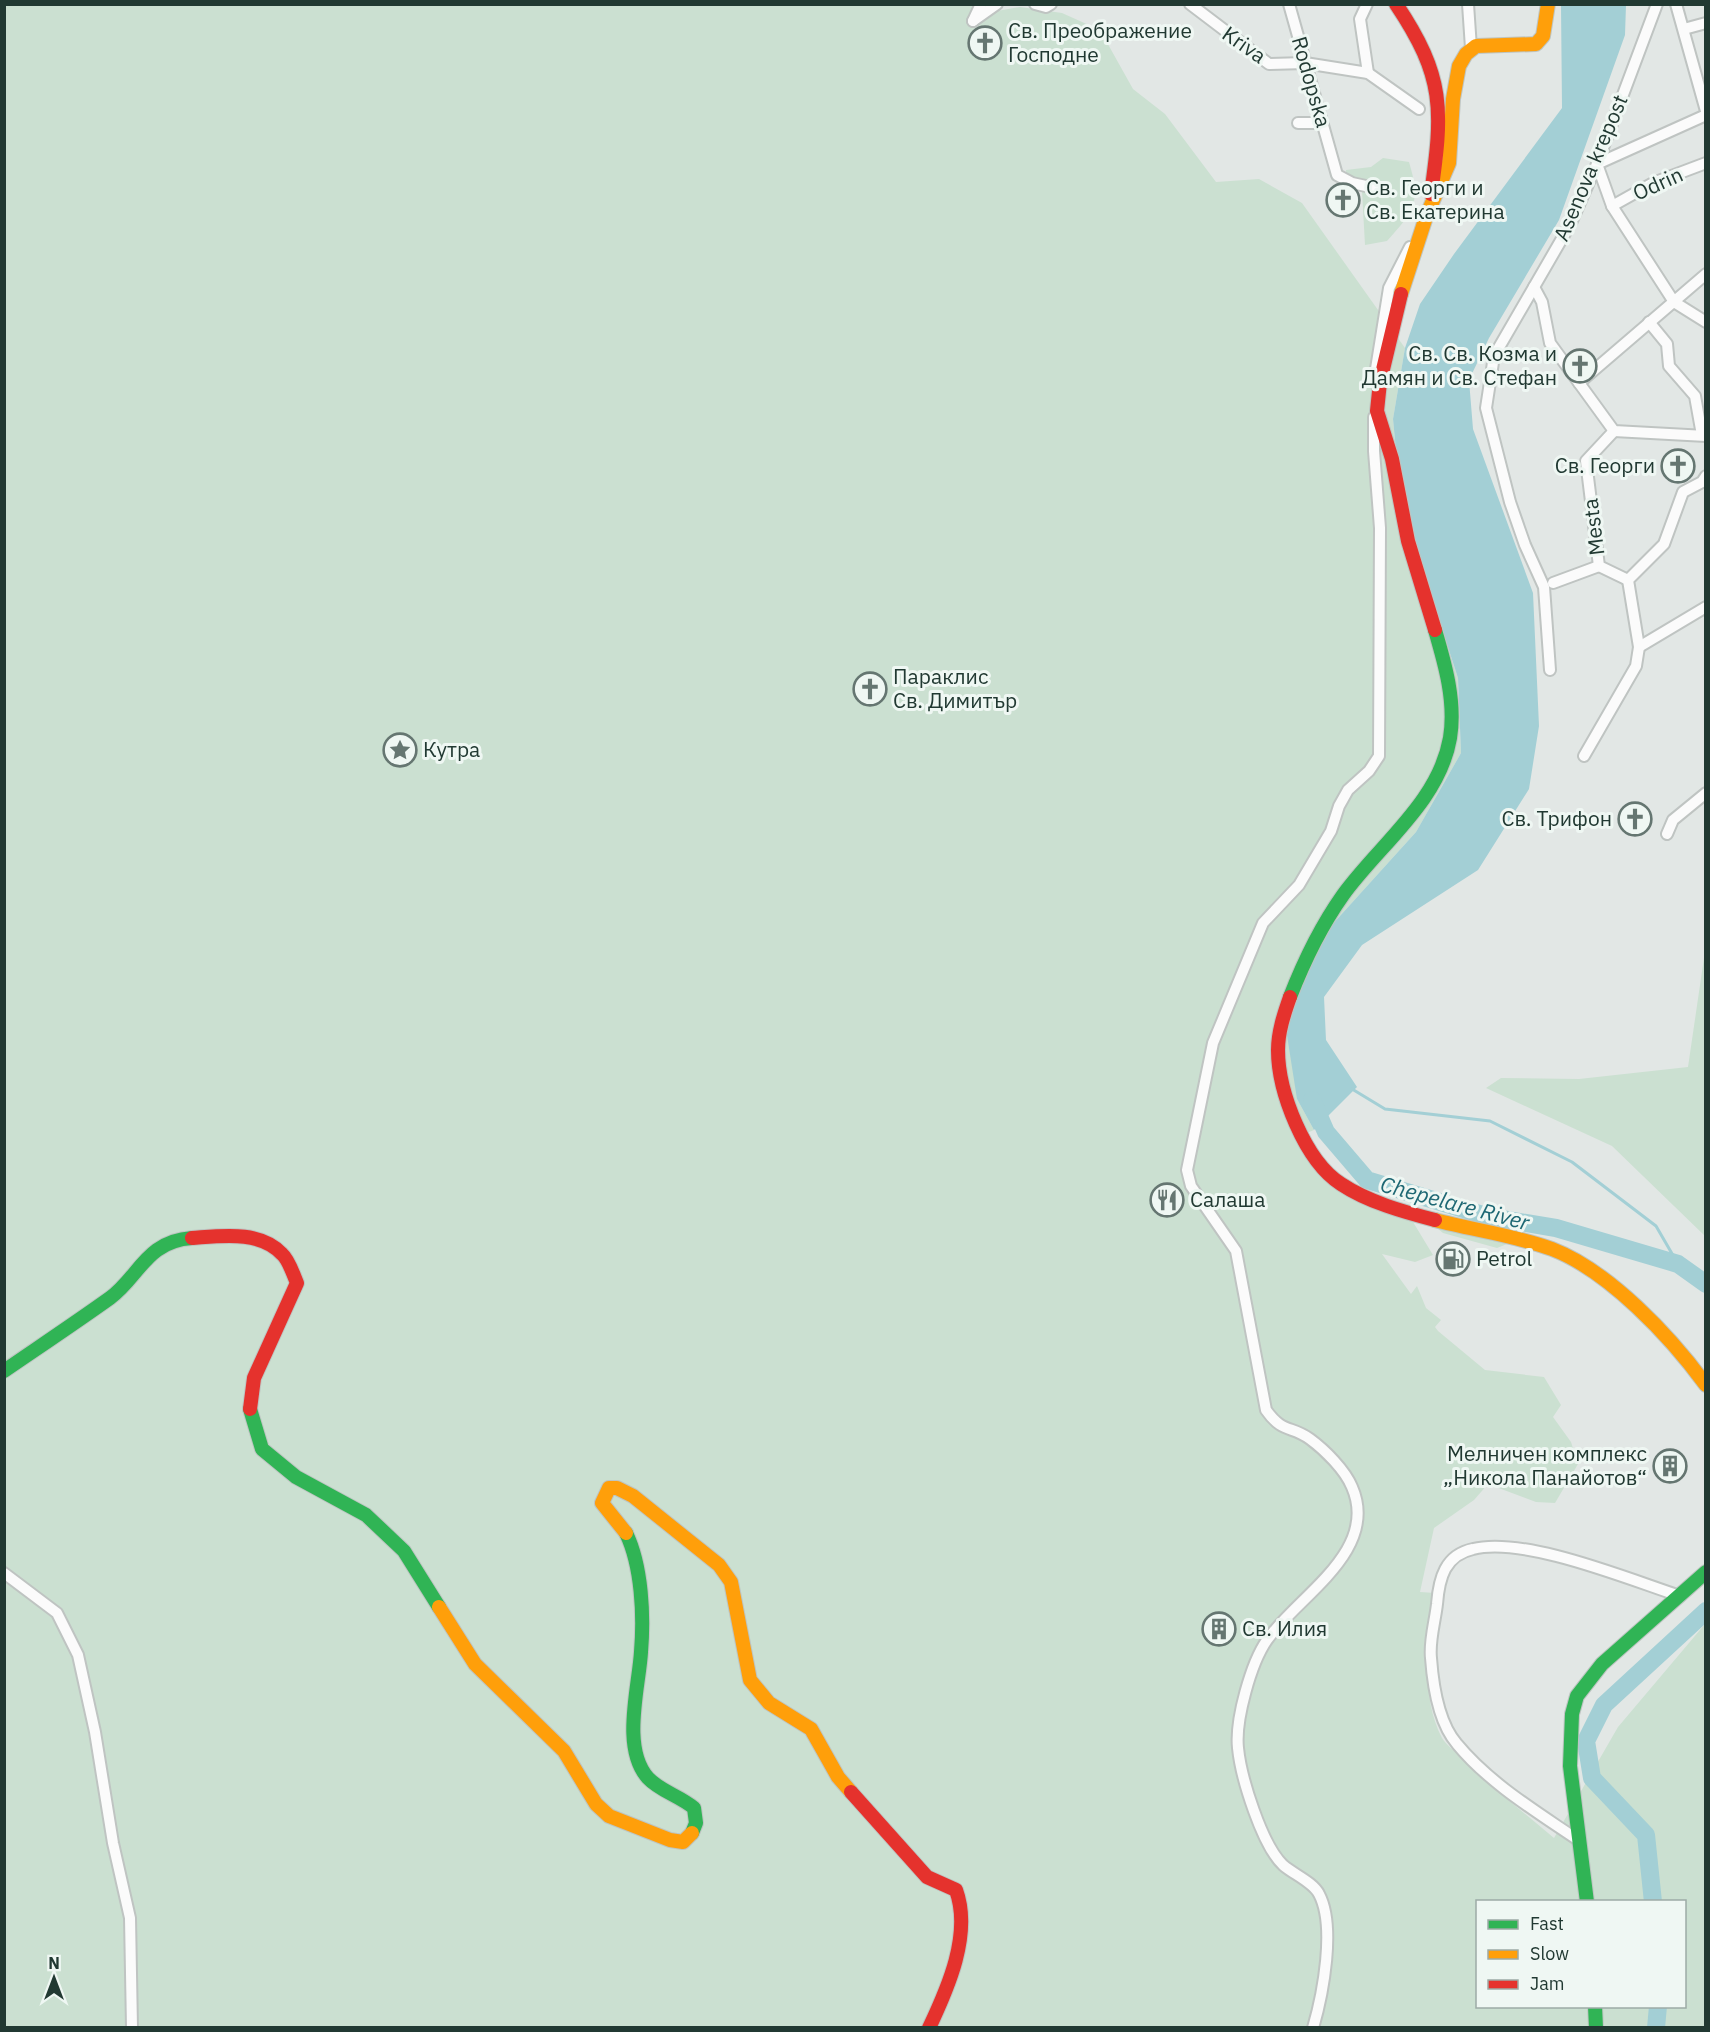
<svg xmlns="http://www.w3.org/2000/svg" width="1710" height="2032" viewBox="0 0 1710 2032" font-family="'IBM Plex Sans',sans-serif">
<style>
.green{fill:#cbe0d1;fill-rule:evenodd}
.water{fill:#a3cfd5}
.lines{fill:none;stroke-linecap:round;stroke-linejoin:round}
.stream{stroke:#a3cfd5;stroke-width:3}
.river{stroke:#a3cfd5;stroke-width:18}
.street-casing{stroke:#bfc4c2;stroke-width:14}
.fast-casing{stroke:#bec5c2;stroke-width:16}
.slow-casing{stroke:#bec5c2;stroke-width:16}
.jam-casing{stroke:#bec5c2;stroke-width:16}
.street{stroke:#fbfbfb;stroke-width:10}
.fast{stroke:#30b455;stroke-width:14}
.slow{stroke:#ff9f0a;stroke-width:14}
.jam{stroke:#e5322d;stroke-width:14}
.labels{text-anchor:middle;stroke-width:6;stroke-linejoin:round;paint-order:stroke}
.poi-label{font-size:21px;fill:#213932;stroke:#eff7f3;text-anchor:start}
.street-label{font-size:21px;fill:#213932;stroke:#eff7f3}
.water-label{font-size:22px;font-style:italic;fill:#1d6773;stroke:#eff7f3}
</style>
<rect width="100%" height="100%" fill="#e2e7e5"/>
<g class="green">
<path d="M991 4 997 11 1020 7 1062 13 1100 30 1133 89 1165 114 1216 182 1259 179 1302 203 1405 348 1393 419 1401 502 1458 678 1461 753 1416 832 1330 927 1297 1099 1314 1130 1297 1137 1321 1171 1410 1217 1433 1255 1415 1262 1382 1254 1411 1294 1417 1286 1426 1308 1441 1320 1435 1327 1438 1331 1485 1370 1544 1377 1561 1405 1553 1417 1571 1442 1578 1464 1555 1503 1536 1502 1488 1484 1474 1500 1434 1528 1420 1592 1435 1593C1430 1641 1419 1693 1442 1738 1446 1745 1455 1751 1461 1757 1490 1786 1523 1812 1554 1838L1618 1727 1705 1624V2027L5 2028V5ZM1478 1902H1684V2006H1478Z"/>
<path d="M1383 158 1409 162C1421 202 1415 210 1387 241L1365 245 1362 191 1346 177V170L1371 167Z"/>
<path d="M1705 951 1706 1236H1705L1612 1146 1486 1088 1501 1078 1579 1079 1688 1067Z"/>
<path d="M1436 1227 1507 1244 1497 1248 1443 1233Z"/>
</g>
<path class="water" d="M1561 5H1626L1625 35 1559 220 1489 338 1469 380 1473 429 1533 593 1539 726 1529 789 1478 870 1362 945 1324 997 1326 1040 1357 1087 1314 1130 1297 1099 1286 1029 1299 987 1330 927 1416 832 1461 753 1458 678 1401 502 1393 419 1405 348 1420 304 1454 254 1562 108Z"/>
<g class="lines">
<path class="stream" d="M1352 1089 1385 1109 1490 1121 1572 1162 1656 1226 1678 1264"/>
<g class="river">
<path d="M1312 1100 1326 1132 1367 1180 1490 1217 1556 1228 1678 1264 1706 1284"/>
<path d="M1653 1902 1646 1835 1592 1778 1586 1741 1604 1705 1706 1611"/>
<path d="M1656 2028 1658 2006"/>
</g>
<g class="street-casing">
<g id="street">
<path d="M1035 4 1046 7 1051 4"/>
<path d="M1190 4 1269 64 1305 63 1368 73 1419 109"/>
<path d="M1289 4 1337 175 1352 183 1375 188"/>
<path d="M1367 4 1360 19 1368 73"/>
<path d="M1468 4 1471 48"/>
<path d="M1676 4 1706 111"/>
<path d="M973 21 997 4"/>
<path d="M973 21 981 4"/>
<path d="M1684 29 1706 23"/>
<path d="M1706 115 1597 164 1612 206 1674 302 1706 322"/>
<path d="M1298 123H1322"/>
<path d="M1612 206 1653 183 1706 163"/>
<path d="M1534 287 1542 302 1550 343 1614 431 1706 436"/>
<path d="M1649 322 1667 344 1669 366 1695 396 1702 435"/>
<path d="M1375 375 1389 288 1410 247"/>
<path d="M1579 383 1706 274"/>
<path d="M1614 431 1586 461 1599 566 1628 580"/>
<path d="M1553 583 1599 566"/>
<path d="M1639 647 1706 607"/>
<path d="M1550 670 1544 587 1525 545 1510 502 1486 408 1494 356 1571 223 1597 164 1657 4"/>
<path d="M1584 756 1636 666 1639 647 1628 580 1664 544 1683 492 1702 482 1706 476"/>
<path d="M1667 834 1673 820 1706 793"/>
<path d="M4 1573 57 1613 78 1655 95 1732 113 1843 130 1918 132 2028"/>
<path d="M1578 1840C1537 1812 1489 1783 1457 1744 1438 1722 1433 1686 1431 1658 1429 1641 1435 1622 1437 1604 1439 1578 1445 1555 1473 1549 1524 1536 1628 1579 1680 1596"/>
<path d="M1313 2028C1323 1994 1336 1926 1319 1894 1313 1882 1293 1874 1283 1865 1262 1845 1241 1778 1238 1748 1235 1720 1251 1663 1267 1640 1298 1596 1380 1551 1352 1487 1345 1470 1325 1450 1310 1439 1291 1425 1283 1434 1266 1410L1236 1251 1191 1186 1187 1170 1213 1043 1263 923 1299 885 1331 831 1339 806 1348 790 1369 771 1379 756 1380 528 1374 451V417"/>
</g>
</g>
<g class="fast-casing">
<g id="fast">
<path d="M1290 997C1304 961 1321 926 1343 895 1379 845 1439 802 1450 738 1456 702 1445 664 1435 630"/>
<path d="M4 1371C39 1347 75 1323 110 1298 139 1277 146 1241 192 1238"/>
<path d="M250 1409 262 1449 296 1477 366 1515 404 1551 439 1607"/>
<path d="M626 1533C642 1566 644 1616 641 1652 639 1687 621 1748 648 1778 660 1791 680 1796 694 1808L696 1823 692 1833"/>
<path d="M1587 1902 1570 1766 1572 1714 1577 1696 1602 1664 1706 1572"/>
<path d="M1595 2006 1596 2028"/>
</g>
</g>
<g class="slow-casing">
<g id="slow">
<path d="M1401 294 1426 217 1449 163 1453 99 1459 66 1466 54 1476 46 1536 44 1543 36 1548 4"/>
<path d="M1435 1220C1473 1230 1514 1235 1552 1249 1609 1271 1670 1336 1706 1385"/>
<path d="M626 1533 602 1503 609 1488H617L633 1496 719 1565 731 1582 750 1680 769 1703 811 1729 838 1777 851 1792"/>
<path d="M439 1607 475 1664 564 1751 596 1804 609 1816 670 1840 683 1842 692 1833"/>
</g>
</g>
<g class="jam-casing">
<g id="jam">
<path d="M1396 4C1445 77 1443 110 1431 194"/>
<path d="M1401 294 1380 382 1377 411 1392 459 1408 541 1435 630"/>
<path d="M1290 997C1284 1014 1278 1032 1278 1050 1278 1092 1305 1161 1341 1184 1368 1202 1404 1212 1435 1220"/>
<path d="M192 1238C221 1236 260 1230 282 1254 289 1260 293 1274 297 1283L254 1378 250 1409"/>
<path d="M851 1792 927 1877 956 1890C972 1934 948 1988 929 2028"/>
</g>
</g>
<use href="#street" class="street"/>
<use href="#fast" class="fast"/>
<use href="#slow" class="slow"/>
<use href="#jam" class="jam"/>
</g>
<defs>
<g id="church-ring" transform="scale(1.725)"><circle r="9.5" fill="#eff7f3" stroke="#657671" stroke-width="1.5"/><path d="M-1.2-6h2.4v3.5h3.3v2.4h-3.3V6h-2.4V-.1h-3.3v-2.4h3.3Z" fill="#657671"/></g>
<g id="sight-ring" transform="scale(1.725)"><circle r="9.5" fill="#eff7f3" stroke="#657671" stroke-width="1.5"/><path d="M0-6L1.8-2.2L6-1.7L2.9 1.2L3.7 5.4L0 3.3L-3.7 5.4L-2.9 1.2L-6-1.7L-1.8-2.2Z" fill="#657671"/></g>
<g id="restaurant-ring" transform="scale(1.725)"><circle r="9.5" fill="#eff7f3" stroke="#657671" stroke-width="1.5"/><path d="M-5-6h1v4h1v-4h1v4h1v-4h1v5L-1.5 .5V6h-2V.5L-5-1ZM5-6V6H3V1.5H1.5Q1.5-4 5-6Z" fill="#657671"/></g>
<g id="fuel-ring" transform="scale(1.725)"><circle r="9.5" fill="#eff7f3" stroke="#657671" stroke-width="1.5"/><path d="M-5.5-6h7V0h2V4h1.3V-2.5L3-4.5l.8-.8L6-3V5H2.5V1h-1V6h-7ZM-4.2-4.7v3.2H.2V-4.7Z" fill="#657671"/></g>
<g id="building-ring" transform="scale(1.725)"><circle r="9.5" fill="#eff7f3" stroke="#657671" stroke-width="1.5"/><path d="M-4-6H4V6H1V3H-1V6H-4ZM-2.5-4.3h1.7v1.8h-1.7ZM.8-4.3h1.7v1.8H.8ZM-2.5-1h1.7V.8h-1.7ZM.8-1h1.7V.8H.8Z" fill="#657671"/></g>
</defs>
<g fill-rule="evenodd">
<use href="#church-ring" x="985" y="43"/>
<use href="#church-ring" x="1343" y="200"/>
<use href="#church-ring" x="1580" y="366"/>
<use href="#church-ring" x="1678" y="466"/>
<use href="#church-ring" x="870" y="689"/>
<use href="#sight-ring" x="400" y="750"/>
<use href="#church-ring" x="1635" y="819"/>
<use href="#restaurant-ring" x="1167" y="1200"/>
<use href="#fuel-ring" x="1453" y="1259"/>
<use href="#building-ring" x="1670" y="1466"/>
<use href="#building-ring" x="1219" y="1629"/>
</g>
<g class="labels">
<g class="poi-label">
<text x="1008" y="38">Св. Преображение<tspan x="1008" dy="24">Господне</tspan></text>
<text x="1366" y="195">Св. Георги и<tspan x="1366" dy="24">Св. Екатерина</tspan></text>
<text x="1557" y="361" text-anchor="end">Св. Св. Козма и<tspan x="1557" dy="24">Дамян и Св. Стефан</tspan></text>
<text x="1655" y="473" text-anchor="end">Св. Георги</text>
<text x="893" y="684">Параклис<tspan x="893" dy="24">Св. Димитър</tspan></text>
<text x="423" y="757">Кутра</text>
<text x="1612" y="826" text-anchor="end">Св. Трифон</text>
<text x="1190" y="1207">Салаша</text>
<text x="1476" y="1266">Petrol</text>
<text x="1647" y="1461" text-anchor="end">Мелничен комплекс<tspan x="1647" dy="24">„Никола Панайотов“</tspan></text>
<text x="1242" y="1636">Св. Илия</text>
</g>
<g class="street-label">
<text transform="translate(1244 45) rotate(35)" y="7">Kriva</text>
<text transform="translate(1311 82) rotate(74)" y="7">Rodopska</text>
<text transform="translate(1591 168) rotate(-67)" y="7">Asenova krepost</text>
<text transform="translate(1658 184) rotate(-24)" y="7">Odrin</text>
<text transform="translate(1594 527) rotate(-97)" y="7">Mesta</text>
</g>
<g class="water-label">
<text transform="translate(1455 1203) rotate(15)" y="8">Chepelare River</text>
</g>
</g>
<rect width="1710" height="2032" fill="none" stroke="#213932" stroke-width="12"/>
<rect x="1476" y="1900" width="210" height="108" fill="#eff7f3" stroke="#9daba6" stroke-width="1.5"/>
<rect x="1488" y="1920" width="30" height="9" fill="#30b455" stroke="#9daba6" stroke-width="1.5"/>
<text x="1530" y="1930" font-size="18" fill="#213932">Fast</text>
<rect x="1488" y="1950" width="30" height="9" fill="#ff9f0a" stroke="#9daba6" stroke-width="1.5"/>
<text x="1530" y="1960" font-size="18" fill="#213932">Slow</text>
<rect x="1488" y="1980" width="30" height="9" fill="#e5322d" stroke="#9daba6" stroke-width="1.5"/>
<text x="1530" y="1990" font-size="18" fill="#213932">Jam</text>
<g transform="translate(54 1978)" stroke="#eff7f3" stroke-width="4.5" paint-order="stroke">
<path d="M0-4.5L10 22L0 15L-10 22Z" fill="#213932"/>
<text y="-9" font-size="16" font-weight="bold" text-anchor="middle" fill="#213932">N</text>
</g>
</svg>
